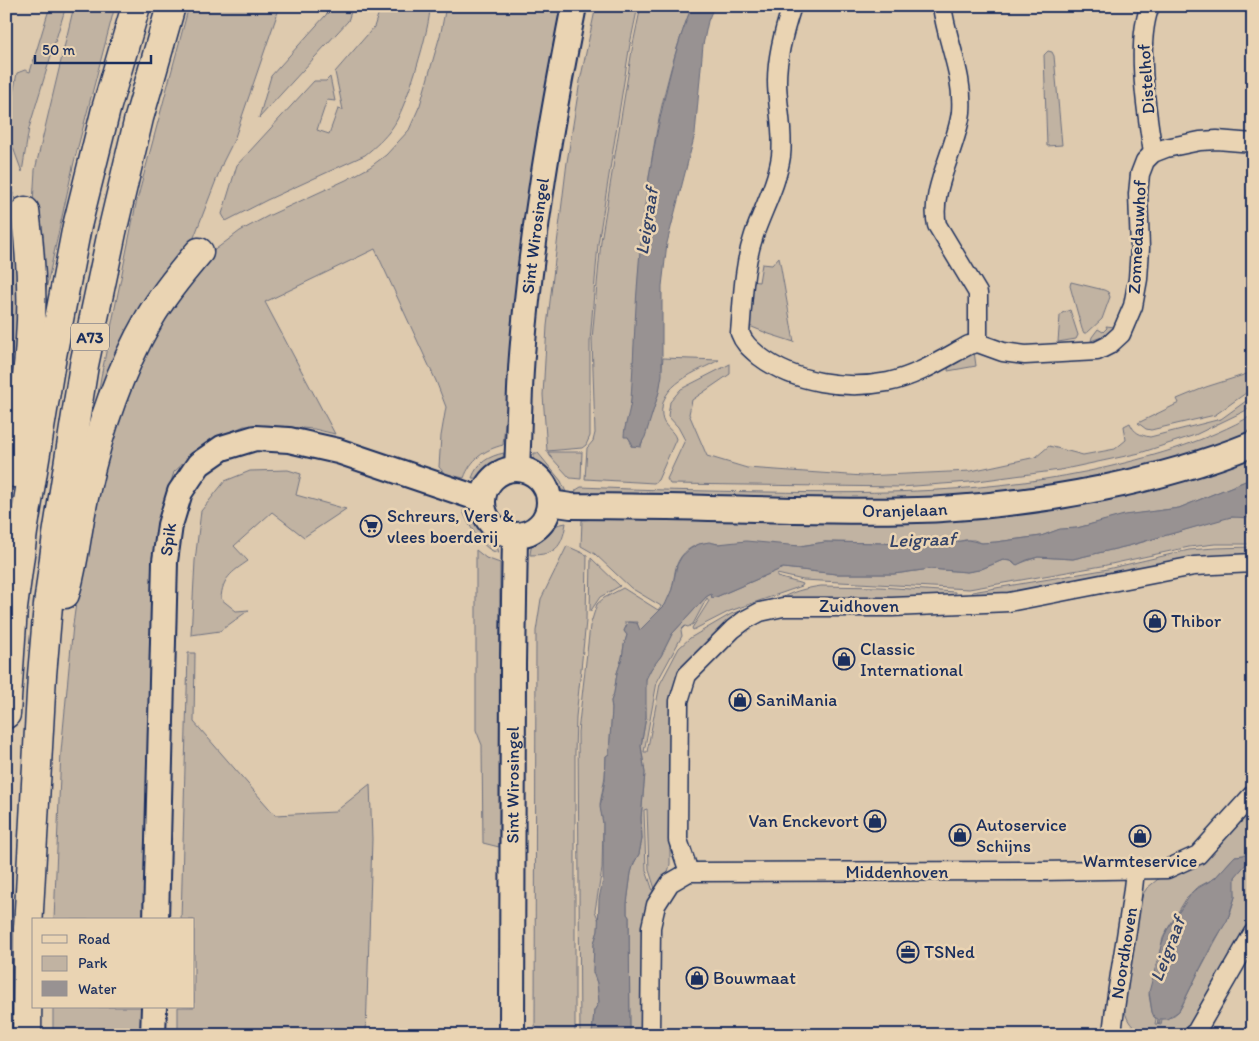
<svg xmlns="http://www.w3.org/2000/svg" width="1259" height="1041" viewBox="0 0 1259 1041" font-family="Itim,sans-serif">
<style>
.green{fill:#c1b3a2;stroke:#6e7180}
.water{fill:#989292;stroke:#666a7d}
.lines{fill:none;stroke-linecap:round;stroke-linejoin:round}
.street-casing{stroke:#1b2f5e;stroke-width:21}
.secondary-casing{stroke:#1b2f5e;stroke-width:28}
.highway-casing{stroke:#1b2f5e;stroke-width:31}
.street{stroke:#ead4b3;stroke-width:18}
.secondary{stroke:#ead4b3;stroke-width:24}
.highway{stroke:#ead4b3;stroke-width:28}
.labels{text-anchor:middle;stroke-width:5;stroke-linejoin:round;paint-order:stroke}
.shield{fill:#ead4b3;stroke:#596078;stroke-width:1}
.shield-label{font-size:16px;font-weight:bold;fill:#1b2f5e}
.street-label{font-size:18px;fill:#1b2f5e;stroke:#ead4b3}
.poi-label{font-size:18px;fill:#1b2f5e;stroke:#ead4b3;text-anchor:start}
.water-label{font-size:19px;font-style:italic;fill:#344368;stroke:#ead4b3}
</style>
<rect width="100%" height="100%" fill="#decaae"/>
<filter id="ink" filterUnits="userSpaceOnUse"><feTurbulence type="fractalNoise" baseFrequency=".02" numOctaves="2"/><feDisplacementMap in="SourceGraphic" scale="10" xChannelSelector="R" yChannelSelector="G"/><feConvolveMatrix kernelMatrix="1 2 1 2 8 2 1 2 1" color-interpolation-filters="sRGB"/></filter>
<g filter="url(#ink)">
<g class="green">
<path d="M50 6H66L29 128 22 172 8 134V120L17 73 25 70 30 72Z"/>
<path d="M74 6H115L74 162 40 317 33 203 35 170Z"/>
<path d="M189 6H280L234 140 223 162 188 253 90 442 101 377 136 204Z"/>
<path d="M334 6H353L348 21 259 118 271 76Z"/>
<path d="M381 6H430C431 26 405 112 392 128 385 138 375 147 365 155L267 200 226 221 222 214 237 165 314 81H326L330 77 335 101 327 100 317 130 329 134 338 109 343 110 335 72 374 27Z"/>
<path d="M446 6H563L513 336 503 445C484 450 471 459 464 478L445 474 439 467 441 436 446 407 436 381 375 249 265 302 335 434 314 429 289 427 244 426 206 443 174 472 156 532 148 920H54L61 752 73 625 88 515 103 447 153 329 204 258 240 231 268 216 346 180 370 167 386 155 409 130 420 105 441 32Z"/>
<path d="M596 6H638L630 44 598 244 590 341V436L586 445 582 448 547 451 543 395 547 326 567 162 580 81Z"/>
<path d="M641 6H692C648 116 641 236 634 354 634 372 632 392 630 410 629 416 626 423 625 429 625 435 632 440 631 446H641L659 392 663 358 719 360C697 372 658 384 662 416 663 427 674 430 676 439L658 480 654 483 585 479 587 448 593 441 595 433 592 339 601 241 633 44Z"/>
<path d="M1048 51 1052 52 1054 56 1062 145 1047 146 1044 55Z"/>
<path d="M6 173 13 189 21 232 25 316 6 460Z"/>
<path d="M779 257 794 342 769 334 747 325 749 281 759 282 762 264 772 265Z"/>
<path d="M1071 282 1104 290 1108 292 1110 297 1102 319 1087 333H1084L1082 329 1070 286Z"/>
<path d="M1070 310 1078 335 1076 339 1058 342 1060 316 1062 313Z"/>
<path d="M1106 326 1115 327 1104 336 1091 341 1092 337 1098 329 1103 332 1107 328Z"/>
<path d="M974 351 976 366 948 371 949 363Z"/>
<path d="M730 364V374L692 400 689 414 707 456 747 468 863 476 971 471 1036 457 1049 446 1083 455 1115 449 1126 440 1124 426 1130 423C1134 433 1140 435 1150 437L1221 419 1253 396V407L1195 435 1140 453 1060 470 970 482 901 487 670 484 667 479 685 440 678 427 668 416 670 402 681 389Z"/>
<path d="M1253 372V388L1215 415 1151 430 1146 429 1138 423 1179 403 1177 399 1206 387Z"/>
<path d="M1253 415V432L1234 441 1159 464 1079 482 1003 494 871 502 575 494 576 490 581 487C642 490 704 491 766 492 881 494 995 493 1108 467 1159 455 1206 441 1253 415Z"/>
<path d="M548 452H582L581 479 570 478 550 456Z"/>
<path d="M504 453C501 467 487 480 472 478 477 463 489 456 504 453Z"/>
<path d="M534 453H538L561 481 566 492 553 485 546 475 539 469 534 461Z"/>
<path d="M1253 454V478L1179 508 1127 515 1077 528 1058 530 1041 536 996 542 982 543 974 540H965L942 545 920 547 883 543 825 542 800 546 718 544C698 539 678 551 675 572 673 583 672 596 665 605 658 614 648 622 640 630L637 625 638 622H625V625H627L624 631 627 635 624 645 622 658 617 673 614 693 611 701 612 709 609 754 606 756 605 776 600 804 603 823 602 869 595 911 599 921 598 931 594 943 593 972 597 983 599 1002 594 1011 592 1035H580L578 732 590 626 597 604 604 598 623 588 658 610 661 606 631 588 595 554 581 546 582 520 659 515 847 520Z"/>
<path d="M288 470 301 474 296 495 346 509 304 537 272 512 234 546 248 561C232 572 222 578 221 599L236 611 249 610 220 631 191 635 195 561 201 511 225 481 250 471Z"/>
<path d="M463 511 477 514 485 528 495 539 499 553C483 551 469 526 463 511Z"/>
<path d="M1242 516 1253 518V544H1215L1189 547 1102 566 969 589 803 580 777 574V577L803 584 802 586 730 611 693 630 692 628 709 601 707 598 693 624 688 627 685 626 681 630 682 636 657 682 644 752H647L660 684 679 648 690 638 731 614 745 609 746 610 671 699 670 714V864L667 877 656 890 655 889 649 870 647 809 644 810 646 870 654 894 643 1035H630L629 917 627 914V903L631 873 634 863 639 854 642 839 641 818 645 773 641 746 646 717 645 690 646 679 651 669 661 656 672 634 706 597 711 594 712 598 716 597 783 568 836 574H894L930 569 967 572 979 570 1003 560 1011 561 1015 565 1038 557 1073 559 1136 544 1225 518Z"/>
<path d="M566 523C562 548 555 555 530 555L531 547C542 532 548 526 566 523Z"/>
<path d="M567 546 587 555 586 621 576 717 575 753V1035H535L536 631 541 599Z"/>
<path d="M1253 547V557L1019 592 972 597V592L1103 570 1189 550 1215 548Z"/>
<path d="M476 550 486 558 500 563 499 847 483 843 482 745 476 730Z"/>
<path d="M591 558 620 586 600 597 590 612Z"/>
<path d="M821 586 880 587 955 592V598L777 601C789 592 807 588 821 586Z"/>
<path d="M188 653H195L194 722 275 815 335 812 370 784 372 839 366 1035H178V1007H194V920H181Z"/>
<path d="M1253 803V845L1244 855 1235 856 1215 878 1196 888 1186 899 1167 930 1163 938 1149 995 1152 1012 1156 1019 1155 1024 1161 1025 1162 1019 1172 1017 1179 1011 1182 1006 1197 975 1230 914 1235 897 1234 881 1236 875 1253 856V913L1191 1026C1188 1029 1185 1032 1182 1034 1177 1036 1171 1035 1165 1035 1144 1035 1127 1031 1124 1006L1139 906 1143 894 1147 888Z"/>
<path d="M53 1007H145L144 1035H53Z"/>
</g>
<g class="water">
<path d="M692 6H714L708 21 703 45 695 134 667 243 662 286V375L659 392 645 437 641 444V447L631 446 632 443 628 437H624C624 427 630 411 631 400 634 354 635 308 639 263 643 210 651 157 663 105 670 71 679 38 692 6Z"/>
<path d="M1253 478V518L1231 517 1128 546 1073 559 1038 557 1027 560 1017 565 1011 561 1003 560 979 570 967 572 930 569 894 574H836L783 568 716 597 712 598 711 594 706 597 672 634 661 656 651 669 646 679V717L641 746 645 773 641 818 642 839 639 854 634 863 631 873 627 903V914L629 917 630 1035H592L594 1011 599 1002 597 983 593 972 594 943 598 931 599 899 603 879V823L600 807 605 780 606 756 609 754 612 709 611 701 614 693 617 673 622 658 624 645 627 635 624 631 628 622 637 623 640 630 665 605 672 589 677 565 682 556 690 549 699 544 709 542 718 544 746 541 800 546 825 542 883 543 920 547 968 540 982 543 996 542 1041 536 1060 529 1077 528 1124 515 1179 508Z"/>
<path d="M1253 845V856L1235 877V897L1227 921 1212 945 1179 1011 1167 1019H1160V1024H1157L1158 1019 1154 1017 1152 1012 1149 992 1162 943 1167 930 1193 891 1215 878 1235 856 1244 855Z"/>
</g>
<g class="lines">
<g class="street-casing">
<g id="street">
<path d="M792 6C784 30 777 56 777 81 777 106 784 131 781 156 777 184 763 209 754 235 743 267 743 300 740 333 744 344 751 349 759 356 794 383 846 390 888 382 917 376 943 359 969 345L978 343 1003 352 1025 355 1097 351 1109 345 1121 334 1133 306 1138 279 1140 248 1138 194 1140 174 1145 161 1153 153 1166 148 1200 141 1217 140 1253 143"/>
<path d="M942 6C947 43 964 75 961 112 957 148 929 190 937 225L978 293V343"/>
<path d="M1150 6C1135 44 1147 113 1153 153"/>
<path d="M689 872 678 840 679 701 687 675 733 629 745 620 760 612 783 607H892L1009 602 1194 566 1253 563"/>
<path d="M650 1035 651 927 656 905 670 883 689 872 1042 871 1167 869 1198 855 1253 794"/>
<path d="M1112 1035C1117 980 1130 925 1135 870"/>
<path d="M1192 1035 1196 1032 1253 933"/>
</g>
</g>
<g class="secondary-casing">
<g id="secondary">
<circle cx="516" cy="502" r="33"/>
<path id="s1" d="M517 469C519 431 519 393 522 355 531 238 551 122 574 6"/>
<path id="s2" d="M550 503 571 506C646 506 720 508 795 510 844 511 893 512 942 509 1044 503 1159 482 1253 444"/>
<path id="s3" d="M156 920 165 561 170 525 180 492 199 464 222 448 255 438 289 440 338 451 483 500"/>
<path d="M153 1035 154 1007"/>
<path id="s4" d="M512 1035 513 664 515 535"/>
</g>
</g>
<g class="highway-casing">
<g id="highway">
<path d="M15 473C19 429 28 385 30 340 33 298 31 254 25 211"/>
<path d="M65 594C75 561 77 527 85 493 98 433 118 373 149 319 163 295 181 273 199 252"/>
<path d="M6 714 13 608 23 532 51 361 77 226 106 109 136 6"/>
<path d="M27 1035 28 928 42 675 48 605 57 535 84 365 112 232 139 118 171 6"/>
</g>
</g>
<use href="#street" class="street"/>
<use href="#secondary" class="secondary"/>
<use href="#highway" class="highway"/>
</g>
</g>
<defs>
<g id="supermarket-ring" transform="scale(1.125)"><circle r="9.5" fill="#ead4b3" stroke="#1b2f5e" stroke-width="1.5"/><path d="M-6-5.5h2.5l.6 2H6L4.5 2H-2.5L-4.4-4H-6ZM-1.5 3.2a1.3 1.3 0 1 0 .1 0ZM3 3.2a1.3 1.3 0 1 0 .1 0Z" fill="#1b2f5e"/></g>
<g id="shop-ring" transform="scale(1.125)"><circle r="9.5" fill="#ead4b3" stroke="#1b2f5e" stroke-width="1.5"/><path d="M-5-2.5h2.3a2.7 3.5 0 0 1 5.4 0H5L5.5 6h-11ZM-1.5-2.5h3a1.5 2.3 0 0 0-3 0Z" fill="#1b2f5e"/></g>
<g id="office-ring" transform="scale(1.125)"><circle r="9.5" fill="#ead4b3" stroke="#1b2f5e" stroke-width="1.5"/><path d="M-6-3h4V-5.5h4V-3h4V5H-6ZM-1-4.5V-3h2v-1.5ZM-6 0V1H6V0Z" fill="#1b2f5e"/></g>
</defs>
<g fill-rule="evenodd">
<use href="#supermarket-ring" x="371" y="526"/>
<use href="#shop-ring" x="1155" y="621"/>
<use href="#shop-ring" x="844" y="659"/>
<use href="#shop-ring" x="740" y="700"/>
<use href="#shop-ring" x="875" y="821"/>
<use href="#shop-ring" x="960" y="835"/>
<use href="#shop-ring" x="1140" y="836"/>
<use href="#office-ring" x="908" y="952"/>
<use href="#shop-ring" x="697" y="978"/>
</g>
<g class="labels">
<rect class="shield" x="71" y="323.5" width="38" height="27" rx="4"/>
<g class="shield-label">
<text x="90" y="343">A73</text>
</g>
<g class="street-label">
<text transform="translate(1146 79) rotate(-94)" y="6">Distelhof</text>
<text dy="6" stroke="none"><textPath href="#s1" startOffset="234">Sint Wirosingel</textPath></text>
<text transform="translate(1137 237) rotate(-87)" y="6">Zonnedauwhof</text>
<text dy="6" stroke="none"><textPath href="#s2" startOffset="355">Oranjelaan</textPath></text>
<text dy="6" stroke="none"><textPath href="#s3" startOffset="381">Spik</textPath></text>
<text x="859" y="612">Zuidhoven</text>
<text dy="6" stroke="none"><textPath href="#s4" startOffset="250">Sint Wirosingel</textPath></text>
<text x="897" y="878">Middenhoven</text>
<text transform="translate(1124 953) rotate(-81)" y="6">Noordhoven</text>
</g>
<g class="poi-label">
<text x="387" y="522">Schreurs, Vers &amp;<tspan x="387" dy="21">vlees boerderij</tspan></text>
<text x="1171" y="627">Thibor</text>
<text x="860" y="655">Classic<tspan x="860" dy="21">International</tspan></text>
<text x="756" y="706">SaniMania</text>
<text x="859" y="827" text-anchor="end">Van Enckevort</text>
<text x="976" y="831">Autoservice<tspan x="976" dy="21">Schijns</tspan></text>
<text x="1140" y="867" text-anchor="middle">Warmteservice</text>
<text x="924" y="958">TSNed</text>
<text x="713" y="984">Bouwmaat</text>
</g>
<g class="water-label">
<text transform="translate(646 221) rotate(-81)" y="7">Leigraaf</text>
<text transform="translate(922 539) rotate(-2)" y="7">Leigraaf</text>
<text transform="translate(1167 949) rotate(-69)" y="7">Leigraaf</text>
</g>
</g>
<rect width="1259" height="1041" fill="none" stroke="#ead4b3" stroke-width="25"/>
<rect x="12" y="12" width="1234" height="1016" fill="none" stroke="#1b2f5e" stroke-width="2" filter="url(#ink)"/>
<rect x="32" y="918" width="162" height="90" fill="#ead4b3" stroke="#979291"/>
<rect x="42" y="935" width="25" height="8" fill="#ead4b3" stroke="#979291"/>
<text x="78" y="944" font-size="15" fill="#1b2f5e">Road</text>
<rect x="42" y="956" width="25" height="15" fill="#c1b3a2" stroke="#979291"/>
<text x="78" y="968" font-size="15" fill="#1b2f5e">Park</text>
<rect x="42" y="981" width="25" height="15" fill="#989292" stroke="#979291"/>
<text x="78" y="994" font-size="15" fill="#1b2f5e">Water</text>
<path d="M35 55v8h116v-8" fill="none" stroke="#1b2f5e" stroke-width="2.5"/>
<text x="42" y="55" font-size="15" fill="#1b2f5e" stroke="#ead4b3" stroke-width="4" paint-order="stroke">50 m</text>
</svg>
